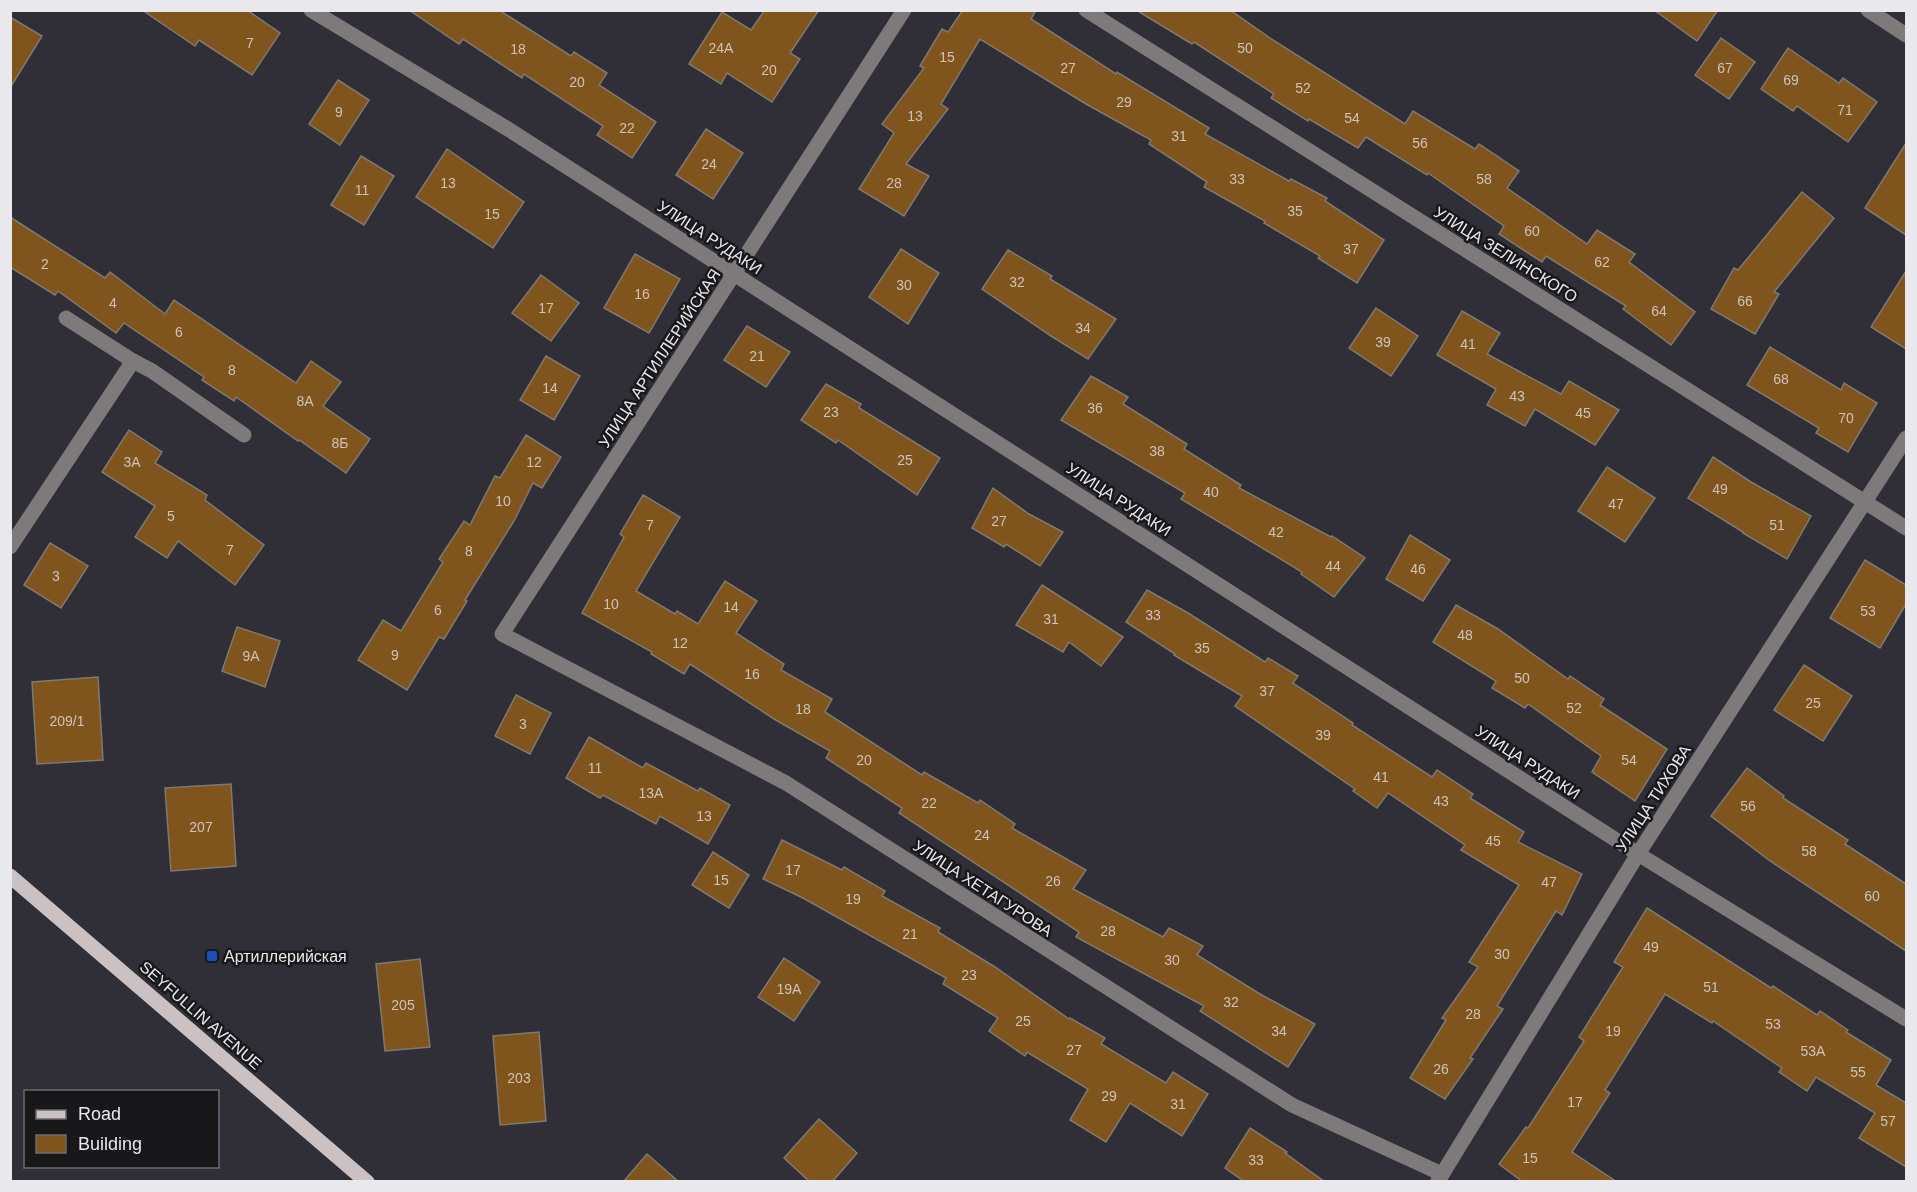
<svg xmlns="http://www.w3.org/2000/svg" width="1917" height="1192" viewBox="0 0 1917 1192" font-family="Helvetica,sans-serif">
<style>
.building{fill:#7f551d;stroke:#7f7971;stroke-width:1.5}
.lines{fill:none;stroke-linecap:round;stroke-linejoin:round}
.minor{stroke:#7e797a;stroke-width:15}
.major{stroke:#cbc1c3;stroke-width:15}
.transit-dot{fill:#1a4fb4;stroke:#18181b;stroke-width:2}
.labels{text-anchor:middle;stroke-width:5;stroke-linejoin:round;paint-order:stroke}
.number-label{font-size:14px;fill:#cec3b9}
.street-label{font-size:16px;fill:#e8e8ed;stroke:#18181b}
.poi-label{font-size:16px;fill:#e8e8ed;stroke:#18181b;text-anchor:start}
</style>
<rect width="100%" height="100%" fill="#302f37"/>
<g class="building">
<path d="M142 10H247L280 33 252 75 199 40 195 46Z"/>
<path d="M409 10H499L571 56 574 52 607 73 599 85 656 122 632 158 597 135 603 126 524 74 522 78 463 39 459 44Z"/>
<path d="M765 10H819L790 53 800 59 772 102 727 73 721 84 689 64 722 12 751 30Z"/>
<path d="M963 10H1036L1031 19 1116 74 1117 72 1209 128 1205 134 1289 181 1291 179 1327 198 1325 201 1384 240 1357 283 1318 258 1320 256 1264 223 1265 221 1204 187 1207 182 1149 144 1151 140 1086 104 980 39 941 104 948 109 906 164 929 176 904 216 859 189 894 133 882 124 924 68 920 66 942 29 948 32Z"/>
<path d="M1136 10H1230L1273 40 1405 124 1413 111 1475 149 1479 144 1519 171 1507 188 1587 244 1597 230 1635 254 1629 262 1695 312 1671 345 1623 309 1626 306 1546 256 1542 262 1499 234 1504 226 1428 173 1427 175 1366 137 1358 148 1309 119 1308 121 1271 98 1274 94 1194 42 1192 44Z"/>
<path d="M1654 10H1718L1697 41Z"/>
<path d="M10 17 42 36 10 88Z"/>
<path d="M1721 38 1755 62 1729 99 1695 75Z"/>
<path d="M1788 48 1839 83 1843 78 1877 102 1848 142 1797 106 1793 111 1761 89Z"/>
<path d="M338 80 369 100 340 145 309 124Z"/>
<path d="M706 129 743 153 713 199 676 175Z"/>
<path d="M1906 143V235L1865 208Z"/>
<path d="M447 149 524 202 493 248 416 197Z"/>
<path d="M361 156 394 176 364 225 331 205Z"/>
<path d="M1802 192 1834 218 1774 292 1779 294 1755 334 1711 309 1734 268 1738 270Z"/>
<path d="M10 217 105 278 110 272 165 314 174 300 296 383 311 361 341 382 323 406 370 439 346 473 299 440 298 441 236 397 234 401 202 380 204 377 124 323 116 333 58 291 55 295 10 267Z"/>
<path d="M901 249 939 273 908 324 869 297Z"/>
<path d="M1008 250 1052 276 1050 279 1116 319 1088 359 1051 336 982 289Z"/>
<path d="M635 254 680 279 649 333 604 308Z"/>
<path d="M1906 271V349L1871 327Z"/>
<path d="M541 275 579 303 551 341 512 313Z"/>
<path d="M1376 308 1418 336 1391 376 1349 348Z"/>
<path d="M1462 311 1500 333 1487 354 1561 394 1569 381 1619 410 1595 445 1535 409 1525 426 1487 405 1496 389 1437 355Z"/>
<path d="M747 326 790 352 766 387 724 360Z"/>
<path d="M1770 347 1841 390 1844 383 1877 403 1848 452 1816 433 1819 428 1747 385Z"/>
<path d="M546 356 580 376 554 420 520 400Z"/>
<path d="M1091 376 1128 397 1123 404 1187 444 1184 449 1241 485 1239 488 1331 537 1332 536 1365 558 1334 597 1301 574 1302 572 1181 499 1185 493 1061 420Z"/>
<path d="M826 384 861 404 859 408 940 458 917 495 838 440 836 443 801 420Z"/>
<path d="M129 430 162 452 155 463 207 495 205 500 264 545 235 585 178 541 167 558 135 537 155 506 102 472Z"/>
<path d="M526 435 561 457 542 488 533 483 514 521 465 600 467 601 444 639 439 637 407 690 358 660 383 620 401 631 443 562 439 559 464 521 470 525 495 476 500 478Z"/>
<path d="M1713 457 1751 482 1811 516 1787 559 1743 533V532L1688 498Z"/>
<path d="M1607 467 1655 498 1625 542 1578 511Z"/>
<path d="M993 488 1029 514 1063 532 1040 566 1006 544 1004 547 972 528Z"/>
<path d="M643 495 680 517 636 591 675 614 677 611 698 624 725 581 757 601 736 633 784 664 781 670 832 699 825 712 922 775 924 772 978 803 980 800 1015 824 1012 828 1086 870 1073 889 1163 937 1169 928 1203 946 1197 955 1260 994 1315 1024 1288 1067 1200 1011 1204 1006 1076 937 1079 932 899 813 902 808 826 758 830 751 774 719 690 664 684 674 651 654 652 652 582 613 624 537 620 534Z"/>
<path d="M1410 535 1450 560 1423 601 1386 579Z"/>
<path d="M50 543 88 566 61 608 24 585Z"/>
<path d="M1865 560 1906 585V604L1880 648 1830 618Z"/>
<path d="M1042 585 1123 637 1101 666 1069 642 1063 652 1016 625Z"/>
<path d="M1147 590 1188 613 1265 662 1268 658 1298 676 1293 683 1353 723 1352 725 1432 777 1437 770 1473 794 1470 798 1524 832 1518 842 1582 874 1562 915 1556 911 1497 1006 1503 1009 1470 1058 1473 1059 1445 1099 1410 1078 1446 1020 1442 1018 1478 967 1469 962 1519 885 1461 850 1465 845 1388 793 1377 808 1353 791 1355 789 1235 706 1242 696 1174 655 1175 654 1126 622Z"/>
<path d="M1456 605 1498 629 1568 679 1570 676 1604 699 1600 705 1667 749 1635 801 1592 772 1601 756 1528 704 1525 708 1492 688 1496 681 1433 642Z"/>
<path d="M237 627 280 641 265 687 222 671Z"/>
<path d="M1804 665 1852 696 1823 741 1774 710Z"/>
<path d="M98 677 103 760 37 764 32 682Z"/>
<path d="M516 695 551 713 530 754 495 736Z"/>
<path d="M589 737 643 768 646 763 698 791 700 788 730 805 708 844 660 816 656 824 603 795 600 798 566 778Z"/>
<path d="M1747 768 1784 796 1783 798 1848 840 1845 844 1906 884V951L1770 861 1711 816Z"/>
<path d="M231 784 236 866 171 871 165 788Z"/>
<path d="M782 840 842 870 844 867 885 891 882 896 940 928 938 932 995 967 1069 1019 1070 1018 1105 1038 1101 1044 1166 1083 1173 1072 1208 1094 1182 1136 1130 1103 1106 1142 1070 1120 1088 1089 1027 1052 1025 1056 989 1031 998 1018 943 984 946 978 803 898 763 879Z"/>
<path d="M713 852 749 875 729 908 692 885Z"/>
<path d="M1647 908 1771 988 1773 986 1817 1015 1820 1011 1848 1030 1846 1032 1891 1060 1876 1085 1906 1103V1167L1859 1138 1875 1113 1816 1077 1807 1091 1779 1072 1782 1068 1713 1021 1712 1023 1665 994 1605 1090 1610 1093 1572 1152 1617 1182H1523L1499 1164 1526 1127 1528 1128 1584 1041 1579 1037 1623 967 1614 962Z"/>
<path d="M784 958 820 982 794 1021 758 997Z"/>
<path d="M420 959 430 1047 385 1051 376 964Z"/>
<path d="M539 1032 546 1121 500 1125 493 1036Z"/>
<path d="M819 1119 857 1153 832 1182H810L784 1158Z"/>
<path d="M1250 1128 1287 1152 1285 1153 1325 1182H1245L1225 1168Z"/>
<path d="M647 1154 679 1182H623Z"/>
</g>
<g class="lines">
<g class="minor">
<path d="M311 10 508 129 1638 854 1906 1019"/>
<path d="M904 10 502 634 786 783 1292 1105 1442 1174"/>
<path d="M1086 10 1906 528"/>
<path d="M1868 10 1906 35"/>
<path d="M66 318 133 361"/>
<path d="M10 547 133 361 152 371 244 435"/>
<path d="M1438 1181 1638 854 1906 438"/>
</g>
<path class="major" d="M10 876 367 1182"/>
</g>
<rect class="transit-dot" x="206" y="950" width="12" height="12" rx="3"/>
<g class="labels">
<g class="number-label">
<text x="250" y="48">7</text>
<text x="721" y="53">24А</text>
<text x="1245" y="53">50</text>
<text x="518" y="54">18</text>
<text x="947" y="62">15</text>
<text x="1068" y="73">27</text>
<text x="1725" y="73">67</text>
<text x="769" y="75">20</text>
<text x="1791" y="85">69</text>
<text x="577" y="87">20</text>
<text x="1303" y="93">52</text>
<text x="1124" y="107">29</text>
<text x="1845" y="115">71</text>
<text x="339" y="117">9</text>
<text x="915" y="121">13</text>
<text x="1352" y="123">54</text>
<text x="627" y="133">22</text>
<text x="1179" y="141">31</text>
<text x="1420" y="148">56</text>
<text x="709" y="169">24</text>
<text x="1237" y="184">33</text>
<text x="1484" y="184">58</text>
<text x="448" y="188">13</text>
<text x="894" y="188">28</text>
<text x="362" y="195">11</text>
<text x="1295" y="216">35</text>
<text x="492" y="219">15</text>
<text x="1532" y="236">60</text>
<text x="1351" y="254">37</text>
<text x="1602" y="267">62</text>
<text x="45" y="269">2</text>
<text x="1017" y="287">32</text>
<text x="904" y="290">30</text>
<text x="642" y="299">16</text>
<text x="1745" y="306">66</text>
<text x="113" y="308">4</text>
<text x="546" y="313">17</text>
<text x="1659" y="316">64</text>
<text x="1083" y="333">34</text>
<text x="179" y="337">6</text>
<text x="1383" y="347">39</text>
<text x="1468" y="349">41</text>
<text x="757" y="361">21</text>
<text x="232" y="375">8</text>
<text x="1781" y="384">68</text>
<text x="550" y="393">14</text>
<text x="1517" y="401">43</text>
<text x="305" y="406">8А</text>
<text x="1095" y="413">36</text>
<text x="831" y="417">23</text>
<text x="1583" y="418">45</text>
<text x="1846" y="423">70</text>
<text x="340" y="448">8Б</text>
<text x="1157" y="456">38</text>
<text x="905" y="465">25</text>
<text x="132" y="467">3А</text>
<text x="534" y="467">12</text>
<text x="1720" y="494">49</text>
<text x="1211" y="497">40</text>
<text x="503" y="506">10</text>
<text x="1616" y="509">47</text>
<text x="171" y="521">5</text>
<text x="999" y="526">27</text>
<text x="650" y="530">7</text>
<text x="1777" y="530">51</text>
<text x="1276" y="537">42</text>
<text x="230" y="555">7</text>
<text x="469" y="556">8</text>
<text x="1333" y="571">44</text>
<text x="1418" y="574">46</text>
<text x="56" y="581">3</text>
<text x="611" y="609">10</text>
<text x="731" y="612">14</text>
<text x="438" y="615">6</text>
<text x="1868" y="616">53</text>
<text x="1153" y="620">33</text>
<text x="1051" y="624">31</text>
<text x="1465" y="640">48</text>
<text x="680" y="648">12</text>
<text x="1202" y="653">35</text>
<text x="395" y="660">9</text>
<text x="251" y="661">9А</text>
<text x="752" y="679">16</text>
<text x="1522" y="683">50</text>
<text x="1267" y="696">37</text>
<text x="1813" y="708">25</text>
<text x="1574" y="713">52</text>
<text x="803" y="714">18</text>
<text x="67" y="726">209/1</text>
<text x="523" y="729">3</text>
<text x="1323" y="740">39</text>
<text x="864" y="765">20</text>
<text x="1629" y="765">54</text>
<text x="595" y="773">11</text>
<text x="1381" y="782">41</text>
<text x="651" y="798">13А</text>
<text x="1441" y="806">43</text>
<text x="929" y="808">22</text>
<text x="1748" y="811">56</text>
<text x="704" y="821">13</text>
<text x="201" y="832">207</text>
<text x="982" y="840">24</text>
<text x="1493" y="846">45</text>
<text x="1809" y="856">58</text>
<text x="793" y="875">17</text>
<text x="721" y="885">15</text>
<text x="1053" y="886">26</text>
<text x="1549" y="887">47</text>
<text x="1872" y="901">60</text>
<text x="853" y="904">19</text>
<text x="1108" y="936">28</text>
<text x="910" y="939">21</text>
<text x="1651" y="952">49</text>
<text x="1502" y="959">30</text>
<text x="1172" y="965">30</text>
<text x="969" y="980">23</text>
<text x="1711" y="992">51</text>
<text x="789" y="994">19А</text>
<text x="1231" y="1007">32</text>
<text x="403" y="1010">205</text>
<text x="1473" y="1019">28</text>
<text x="1023" y="1026">25</text>
<text x="1773" y="1029">53</text>
<text x="1279" y="1036">34</text>
<text x="1613" y="1036">19</text>
<text x="1074" y="1055">27</text>
<text x="1813" y="1056">53А</text>
<text x="1441" y="1074">26</text>
<text x="1858" y="1077">55</text>
<text x="519" y="1083">203</text>
<text x="1109" y="1101">29</text>
<text x="1575" y="1107">17</text>
<text x="1178" y="1109">31</text>
<text x="1888" y="1126">57</text>
<text x="1530" y="1163">15</text>
<text x="1256" y="1165">33</text>
</g>
<g class="street-label">
<text transform="translate(710 237) rotate(33)" y="6">УЛИЦА РУДАКИ</text>
<text transform="translate(1506 254) rotate(32)" y="6">УЛИЦА ЗЕЛИНСКОГО</text>
<text transform="translate(659 358) rotate(-57)" y="6">УЛИЦА АРТИЛЛЕРИЙСКАЯ</text>
<text transform="translate(1119 499) rotate(33)" y="6">УЛИЦА РУДАКИ</text>
<text transform="translate(1528 762) rotate(33)" y="6">УЛИЦА РУДАКИ</text>
<text transform="translate(1653 798) rotate(-57)" y="6">УЛИЦА ТИХОВА</text>
<text transform="translate(983 888) rotate(33)" y="6">УЛИЦА ХЕТАГУРОВА</text>
<text transform="translate(201 1015) rotate(41)" y="6">SEYFULLIN AVENUE</text>
</g>
<g class="poi-label">
<text x="224" y="962">Артиллерийская</text>
</g>
</g>
<rect width="1917" height="1192" fill="none" stroke="#e8e8ed" stroke-width="24"/>
<rect x="24" y="1090" width="195" height="78" fill="#18181b" stroke="#6b6b6f" stroke-width="1.5"/>
<rect x="36" y="1110" width="30" height="9" fill="#cbc1c3" stroke="#6b6b6f" stroke-width="1.5"/>
<text x="78" y="1120" font-size="18" fill="#e8e8ed">Road</text>
<rect x="36" y="1135" width="30" height="18" fill="#7f551d" stroke="#6b6b6f" stroke-width="1.5"/>
<text x="78" y="1150" font-size="18" fill="#e8e8ed">Building</text>
</svg>
